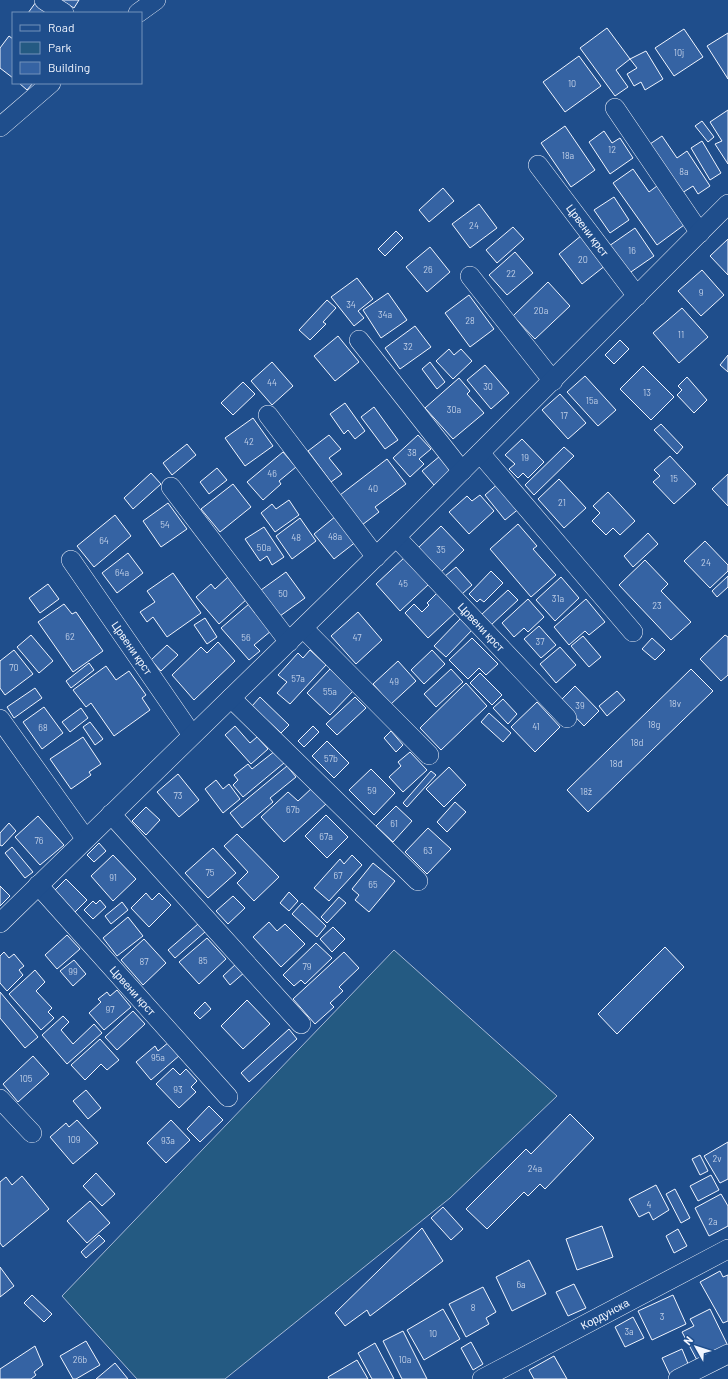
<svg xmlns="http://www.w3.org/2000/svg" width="728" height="1379" viewBox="0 0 728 1379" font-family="Barlow,sans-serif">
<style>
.green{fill:#245a82;stroke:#a8bbd7}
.building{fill:#3563a3;stroke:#f2f6ff}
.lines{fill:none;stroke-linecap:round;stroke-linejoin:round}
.minor-casing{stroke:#f2f6ff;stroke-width:20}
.minor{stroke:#1f4e8c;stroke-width:19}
.labels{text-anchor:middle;stroke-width:3;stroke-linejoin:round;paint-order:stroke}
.number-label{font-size:9px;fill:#c3d1e8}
.street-label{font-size:11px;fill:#f2f6ff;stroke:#1f4e8c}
</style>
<rect width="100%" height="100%" fill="#1f4e8c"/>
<path class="green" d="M394 950 557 1096 450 1198 225 1379H137L62 1296Z"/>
<g class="building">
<path d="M60 0H79L74 8Z"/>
<path d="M36 2 51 13H28Z"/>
<path d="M607 28 630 59 616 70 628 87 615 96 580 48Z"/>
<path d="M684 29 703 57 674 76 655 48Z"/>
<path d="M728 33V79L707 46Z"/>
<path d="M9 36 13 39V78L0 68V48Z"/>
<path d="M646 51 663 79 645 90 641 82 634 86 627 74 637 68 630 59Z"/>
<path d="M579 56 601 86 565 112 543 82Z"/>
<path d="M19 83H33L27 90Z"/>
<path d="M728 110V164L715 144 722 141 710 122Z"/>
<path d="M702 121 714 137 708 142 695 126Z"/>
<path d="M565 126 595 170 571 187 541 143Z"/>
<path d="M604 131 612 143 620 138 633 158 610 174 589 142Z"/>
<path d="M662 136 677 158 687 151 710 186 698 194 693 186 682 193 650 144Z"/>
<path d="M702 141 721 173 710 180 691 148Z"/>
<path d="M633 169 649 192 657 186 684 225 657 245 613 183Z"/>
<path d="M443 188 454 201 429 222 419 210Z"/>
<path d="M614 197 629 220 610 233 594 210Z"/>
<path d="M479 204 497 228 470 248 452 224Z"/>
<path d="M513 227 524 239 497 263 486 250Z"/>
<path d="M635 228 654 256 628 274 609 246Z"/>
<path d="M396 231 403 238 385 256 378 249Z"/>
<path d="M582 235 606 265 582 284 559 254Z"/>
<path d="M728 239V275L710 256Z"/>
<path d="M430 247 450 272 427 292 406 267Z"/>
<path d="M515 252 533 273 507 295 489 275Z"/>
<path d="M702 270 724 295 701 316 678 291Z"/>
<path d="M357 278 373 299 358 311 364 318 354 326 331 297Z"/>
<path d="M548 282 570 306 535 339 513 316Z"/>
<path d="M388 293 407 320 381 338 363 310Z"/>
<path d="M469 295 494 329 470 347 445 313Z"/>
<path d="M327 300 336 308 323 322 326 324 310 340 299 330Z"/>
<path d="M682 308 708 337 679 363 653 333Z"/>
<path d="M415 326 431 347 400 369 385 348Z"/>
<path d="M338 336 359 362 335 381 314 356Z"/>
<path d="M620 340 629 349 614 364 605 355Z"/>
<path d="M449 349 454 355 461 349 472 361 453 379 436 361Z"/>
<path d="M728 355V372L720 365Z"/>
<path d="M272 362 293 386 272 405 251 381Z"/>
<path d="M430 362 445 382 437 389 422 369Z"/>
<path d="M485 365 509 393 491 409 467 380Z"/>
<path d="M643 366 674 397 651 420 620 389Z"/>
<path d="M585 376 616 410 598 426 567 392Z"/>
<path d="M687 377 707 400 694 413 677 395 682 390 678 386Z"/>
<path d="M459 378 470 391 467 394 484 413 453 439 425 408Z"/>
<path d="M243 382 255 394 233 415 221 403Z"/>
<path d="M560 394 586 423 568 439 542 410Z"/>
<path d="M345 403 365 431 355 439 348 430 344 434 330 414Z"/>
<path d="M374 407 398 440 385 449 361 417Z"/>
<path d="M253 418 273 446 245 466 225 438Z"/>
<path d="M661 424 683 447 677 454 654 430Z"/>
<path d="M329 435 341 449 329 458 342 474 331 482 308 451Z"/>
<path d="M418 435 431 449 419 459 424 464 410 477 393 458Z"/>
<path d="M522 439 544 462 528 478 523 473 518 478 509 469 515 464 505 455Z"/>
<path d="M187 444 196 455 172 475 163 463Z"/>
<path d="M564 447 574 456 534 495 525 485Z"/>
<path d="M283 452 296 467 279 481 281 484 263 500 247 482Z"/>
<path d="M440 456 452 470 434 485 422 471Z"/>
<path d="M670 456 696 484 674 504 653 482 660 476 654 470Z"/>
<path d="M387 459 406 484 375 507 379 512 362 525 340 495Z"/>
<path d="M217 468 227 480 209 494 200 482Z"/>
<path d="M151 473 161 484 133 509 124 498Z"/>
<path d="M728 474V506L712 489Z"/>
<path d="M559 479 586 508 564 528 538 499Z"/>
<path d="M500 482 521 507 505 520 485 495Z"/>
<path d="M233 484 251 507 220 532 201 509Z"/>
<path d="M608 492 635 521 620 535 613 528 606 535 592 521 600 513 593 506Z"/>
<path d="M480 495 494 511 469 534 449 512 467 496 472 501Z"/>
<path d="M289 500 299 515 275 532 261 513 272 504 276 509Z"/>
<path d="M168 503 187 529 161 547 143 521Z"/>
<path d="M115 515 131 536 94 567 77 546Z"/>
<path d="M336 516 357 541 334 559 314 534Z"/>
<path d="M300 518 316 541 292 559 276 536Z"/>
<path d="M518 524 537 546 533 549 556 575 531 597 490 549Z"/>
<path d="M441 526 464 550 440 573 417 549Z"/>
<path d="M264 527 284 557 272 565 267 556 260 561 245 539Z"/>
<path d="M648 533 658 544 633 567 624 556Z"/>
<path d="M705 541 728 565V571L710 588 684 561Z"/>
<path d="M128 553 143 573 117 593 102 573Z"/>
<path d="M405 557 429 584 400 611 376 584Z"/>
<path d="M645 560 668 584 661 591 691 622 671 640 619 585Z"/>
<path d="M456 567 472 585 462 594 445 576Z"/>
<path d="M491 571 503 583 484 602 480 599 477 602 469 594Z"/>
<path d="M286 572 305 598 280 616 261 590Z"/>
<path d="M173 573 201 613 167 637 153 617 147 622 140 612 155 602 147 591Z"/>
<path d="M728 576V587L717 597 712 591Z"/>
<path d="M228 577 247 599 219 624 196 597 211 584 215 589Z"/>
<path d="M561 577 579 598 555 621 536 600Z"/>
<path d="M48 584 59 599 40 613 29 598Z"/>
<path d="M508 590 518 600 491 625 481 615Z"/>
<path d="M439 591 457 611 428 638 405 613 414 604 422 612 429 605 427 603Z"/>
<path d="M528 599 544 617 528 632 524 628 514 637 502 623Z"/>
<path d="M586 599 605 622 589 635 585 631 569 645 554 627Z"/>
<path d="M64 604 72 614 76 612 103 651 73 672 38 622Z"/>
<path d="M249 604 271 631 254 645 260 651 249 660 221 628Z"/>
<path d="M358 612 382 640 356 664 331 636Z"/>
<path d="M205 618 217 637 207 644 194 625Z"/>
<path d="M461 618 473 629 446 657 434 646Z"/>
<path d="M539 626 556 645 541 658 524 639Z"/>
<path d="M31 635 53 661 39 673 17 647Z"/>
<path d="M725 635 728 637V675L721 681 700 659Z"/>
<path d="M583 636 601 657 589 667 571 646Z"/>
<path d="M472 638 498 664 486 675 479 668 468 679 449 660Z"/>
<path d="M652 638 665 650 655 660 642 649Z"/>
<path d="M218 642 235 661 194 700 172 675 201 647 207 653Z"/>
<path d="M167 645 178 655 161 671 151 660Z"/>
<path d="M560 647 576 665 556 683 540 664Z"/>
<path d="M14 650 33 674 5 695 0 688V661Z"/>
<path d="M310 650 326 665 290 704 277 693 287 682 278 675 298 653 303 658Z"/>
<path d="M432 650 445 664 424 684 411 670Z"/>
<path d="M398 661 416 681 391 704 373 684Z"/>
<path d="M89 663 94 670 71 688 66 681Z"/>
<path d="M106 666 116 680 129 671 146 695 142 698 150 710 114 736 91 703 86 707 73 690Z"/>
<path d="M330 669 353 691 330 715 307 693Z"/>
<path d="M451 669 463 682 436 707 424 694Z"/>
<path d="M691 669 713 691 588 812 567 790Z"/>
<path d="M480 673 502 695 492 705 470 683Z"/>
<path d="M466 683 487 706 441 750 420 728Z"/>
<path d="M575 686 599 711 584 726 560 701Z"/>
<path d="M35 688 42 698 14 718 7 707Z"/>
<path d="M617 691 625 700 607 716 599 706Z"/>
<path d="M260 697 289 725 281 733 252 706Z"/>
<path d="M355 697 366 708 337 735 326 724Z"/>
<path d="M503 699 517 714 508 724 493 708Z"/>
<path d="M537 702 560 727 535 752 511 727Z"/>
<path d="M44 707 63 733 42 749 23 722Z"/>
<path d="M81 708 88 718 70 732 62 722Z"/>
<path d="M489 713 511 733 503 742 481 722Z"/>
<path d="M90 722 103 739 95 745 83 727Z"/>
<path d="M235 726 250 743 257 737 268 749 251 764 225 735Z"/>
<path d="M313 726 319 732 304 747 298 741Z"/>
<path d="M391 731 403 745 396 752 384 738Z"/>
<path d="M83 737 101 764 89 772 91 775 71 789 50 759Z"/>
<path d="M327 741 349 763 334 778 312 756Z"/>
<path d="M275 751 284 763 243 797 233 785 238 780 234 775 248 764 252 769Z"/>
<path d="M410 752 427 770 403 792 389 777 401 766 398 762Z"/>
<path d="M287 766 296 777 270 798 273 802 242 828 230 813Z"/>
<path d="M449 767 466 785 444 807 426 789Z"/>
<path d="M371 769 395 793 374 815 349 790Z"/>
<path d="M431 771 436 775 407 807 403 803Z"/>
<path d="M178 774 199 800 179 817 157 792Z"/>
<path d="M216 780 223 789 229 784 240 799 223 813 205 789Z"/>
<path d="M312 788 326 804 284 842 261 817 288 792 298 801Z"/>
<path d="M455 802 466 812 447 832 437 822Z"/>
<path d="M396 806 412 821 393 842 376 826Z"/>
<path d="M146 807 160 820 146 835 132 821Z"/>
<path d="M326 815 348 837 327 858 305 836Z"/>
<path d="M38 816 64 845 40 865 15 837Z"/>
<path d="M9 823 16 831 2 846 0 845V833Z"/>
<path d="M428 828 451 849 427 874 405 852Z"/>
<path d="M237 834 279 877 254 901 237 883 248 872 224 846Z"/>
<path d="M99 843 106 851 94 862 87 855Z"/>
<path d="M12 847 33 872 25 878 5 853Z"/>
<path d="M213 848 236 873 208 898 185 873Z"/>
<path d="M113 855 136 879 113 901 91 876Z"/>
<path d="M352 855 362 865 329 901 314 888 340 859 344 864Z"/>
<path d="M373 863 395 881 369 912 355 900 359 895 352 889Z"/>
<path d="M66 879 87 900 75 912 54 891Z"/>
<path d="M0 886 10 896 0 906Z"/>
<path d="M289 892 298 901 289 911 280 903Z"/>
<path d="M146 893 152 900 159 893 171 905 149 927 131 908Z"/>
<path d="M233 896 245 908 228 924 216 911Z"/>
<path d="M339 897 346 903 327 923 321 917Z"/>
<path d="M100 900 106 907 93 919 84 910 93 901 96 904Z"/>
<path d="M122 902 128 910 111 924 105 916Z"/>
<path d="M302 903 326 926 317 937 292 914Z"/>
<path d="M128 917 143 936 117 956 103 938Z"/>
<path d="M269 922 277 931 285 924 305 944 281 967 253 937Z"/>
<path d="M198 924 205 932 175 958 168 950Z"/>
<path d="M333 927 345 939 332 952 320 939Z"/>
<path d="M67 935 80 949 57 969 45 955Z"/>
<path d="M207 938 226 959 199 984 179 962Z"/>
<path d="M144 939 166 963 143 985 121 960Z"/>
<path d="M316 943 332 958 305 984 301 980 294 986 283 975Z"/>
<path d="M665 947 684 967 617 1034 598 1014Z"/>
<path d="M4 952 9 958 14 954 24 966 19 970 23 975 7 991 0 983V956Z"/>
<path d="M344 952 359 968 339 987 343 991 330 1003 334 1007 315 1024 293 999Z"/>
<path d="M74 960 86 974 73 986 60 971Z"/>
<path d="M237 963 245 972 230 985 223 976Z"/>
<path d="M35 970 45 982 36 991 52 1008 48 1012 54 1018 41 1030 9 994Z"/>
<path d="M117 990 131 1007 104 1030 89 1013 101 1002 98 999 107 992 110 996Z"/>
<path d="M0 992 38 1037 25 1048 0 1018Z"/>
<path d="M247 1000 270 1024 243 1049 221 1026Z"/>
<path d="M205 1002 211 1009 200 1019 194 1013Z"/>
<path d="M133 1011 145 1024 117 1050 105 1037Z"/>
<path d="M63 1016 69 1022 61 1030 73 1044 94 1024 102 1033 67 1064 42 1035Z"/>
<path d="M289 1029 297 1039 249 1082 241 1073Z"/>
<path d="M100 1039 119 1060 107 1070 101 1064 85 1080 71 1065Z"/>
<path d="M169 1042 180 1055 151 1080 136 1062 155 1046 158 1051Z"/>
<path d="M33 1056 49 1074 18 1102 3 1084Z"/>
<path d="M173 1068 180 1075 186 1069 197 1081 191 1087 196 1092 179 1108 156 1084Z"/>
<path d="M86 1090 101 1108 88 1119 73 1101Z"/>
<path d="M209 1106 223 1120 200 1142 187 1129Z"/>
<path d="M570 1114 594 1138 545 1189 540 1184 528 1196 524 1192 487 1229 466 1209 526 1149 531 1154Z"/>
<path d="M77 1120 98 1143 73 1164 50 1137 66 1123 69 1127Z"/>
<path d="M171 1120 190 1140 166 1163 147 1143Z"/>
<path d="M728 1142V1179L720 1183 704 1156Z"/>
<path d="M700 1155 708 1171 700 1175 692 1159Z"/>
<path d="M96 1173 115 1194 102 1206 83 1186Z"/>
<path d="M711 1175 719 1190 698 1201 690 1186Z"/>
<path d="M22 1176 49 1209 3 1247 0 1243V1182L6 1177 12 1185Z"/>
<path d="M656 1185 669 1210 653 1220 649 1212 639 1217 629 1199Z"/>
<path d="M675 1189 690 1218 681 1223 666 1194Z"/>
<path d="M721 1194 728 1206V1226L709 1236 695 1208Z"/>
<path d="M90 1201 110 1223 87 1243 67 1221Z"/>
<path d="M443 1207 463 1229 451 1240 431 1218Z"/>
<path d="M602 1226 613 1257 577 1270 566 1239Z"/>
<path d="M422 1228 443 1261 370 1316 367 1310 345 1326 335 1313Z"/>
<path d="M678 1229 687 1246 674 1253 666 1236Z"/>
<path d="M99 1235 105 1241 86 1258 81 1252Z"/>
<path d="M529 1260 546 1294 512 1311 496 1277Z"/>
<path d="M0 1267 14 1286 0 1297Z"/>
<path d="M720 1271 723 1277 728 1275V1321L723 1323 700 1282Z"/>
<path d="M574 1284 586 1308 568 1316 556 1292Z"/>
<path d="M483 1287 496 1312 486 1318 489 1324 466 1337 449 1304Z"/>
<path d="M32 1295 52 1314 44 1322 24 1303Z"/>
<path d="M673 1295 686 1324 652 1340 638 1311Z"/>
<path d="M443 1309 460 1339 424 1360 407 1330Z"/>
<path d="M710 1309 728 1346 698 1362 682 1332 694 1326 690 1319Z"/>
<path d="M633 1317 644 1338 625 1347 615 1327Z"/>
<path d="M403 1331 427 1379H402L383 1341Z"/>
<path d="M86 1341 100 1365 76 1379H73L60 1356Z"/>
<path d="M471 1342 483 1364 473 1370 461 1348Z"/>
<path d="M375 1343 394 1379H372L358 1353Z"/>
<path d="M35 1346 43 1365 34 1372 36 1375 31 1379H0V1369Z"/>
<path d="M682 1349 689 1366 670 1375 662 1358Z"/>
<path d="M554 1356 567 1379H534L529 1370Z"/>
<path d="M357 1360 368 1379H329L328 1377Z"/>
<path d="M115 1363 128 1379H96Z"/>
</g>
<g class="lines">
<g class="minor-casing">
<g id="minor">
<path d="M44 0 64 13"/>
<path d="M138 13 156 0"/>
<path d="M615 108 700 233"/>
<path d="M0 127 51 83"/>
<path id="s1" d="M538 165 637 296"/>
<path d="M470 276 553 381"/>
<path d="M359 340 462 471"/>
<path d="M268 415 376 557"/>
<path d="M480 453 633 632"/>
<path d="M171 487 289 642"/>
<path id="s2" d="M396 537 567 718"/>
<path id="s3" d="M71 560 192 735"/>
<path d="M303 628 429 755"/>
<path d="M231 698 418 881"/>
<path d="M0 719 85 838"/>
<path d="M111 814 301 1024"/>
<path id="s4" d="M38 885 228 1097"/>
<path d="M0 923 396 537 728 204"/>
<path d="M0 1099 32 1133"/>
<path id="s5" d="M482 1379 728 1249"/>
<path d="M678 1379 728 1354"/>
</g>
</g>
<use href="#minor" class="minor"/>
</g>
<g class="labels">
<g class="number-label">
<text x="679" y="56">10j</text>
<text x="572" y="87">10</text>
<text x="612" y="153">12</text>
<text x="568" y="159">18a</text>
<text x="684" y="175">8a</text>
<text x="474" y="229">24</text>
<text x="632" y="254">16</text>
<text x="583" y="263">20</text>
<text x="428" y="273">26</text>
<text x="511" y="277">22</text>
<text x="701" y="296">9</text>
<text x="351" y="308">34</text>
<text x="541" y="314">20a</text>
<text x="385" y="318">34a</text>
<text x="470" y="324">28</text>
<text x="681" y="338">11</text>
<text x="408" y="350">32</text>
<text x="272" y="386">44</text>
<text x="488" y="390">30</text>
<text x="647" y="396">13</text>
<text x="592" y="404">15a</text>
<text x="454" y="413">30a</text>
<text x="564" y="419">17</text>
<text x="249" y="445">42</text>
<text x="412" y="456">38</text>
<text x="525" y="461">19</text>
<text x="272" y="477">46</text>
<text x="674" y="482">15</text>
<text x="373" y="492">40</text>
<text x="562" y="506">21</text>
<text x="165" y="528">54</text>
<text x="335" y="540">48a</text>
<text x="296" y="541">48</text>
<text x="104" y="544">64</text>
<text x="264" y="551">50a</text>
<text x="441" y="553">35</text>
<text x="706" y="566">24</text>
<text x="122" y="576">64a</text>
<text x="403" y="587">45</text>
<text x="283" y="597">50</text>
<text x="558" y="602">31a</text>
<text x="657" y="609">23</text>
<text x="70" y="640">62</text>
<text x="246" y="641">56</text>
<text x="357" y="641">47</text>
<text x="540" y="645">37</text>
<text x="14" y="671">70</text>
<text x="298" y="682">57a</text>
<text x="394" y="685">49</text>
<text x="330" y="695">55a</text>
<text x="675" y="707">18v</text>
<text x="580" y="709">39</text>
<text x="654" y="728">18g</text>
<text x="536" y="730">41</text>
<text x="43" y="731">68</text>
<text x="637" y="746">18d</text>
<text x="331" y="762">57b</text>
<text x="616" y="767">18đ</text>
<text x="372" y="794">59</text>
<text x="586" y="795">18ž</text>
<text x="178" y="799">73</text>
<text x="293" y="813">67b</text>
<text x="394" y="827">61</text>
<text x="326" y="840">67a</text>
<text x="39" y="844">76</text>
<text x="428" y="854">63</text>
<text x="210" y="876">75</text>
<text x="338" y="879">67</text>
<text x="113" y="881">91</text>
<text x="373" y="888">65</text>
<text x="203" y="964">85</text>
<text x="144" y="965">87</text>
<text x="307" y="970">79</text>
<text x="73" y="975">99</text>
<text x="110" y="1013">97</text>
<text x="158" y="1061">95a</text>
<text x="26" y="1082">105</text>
<text x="178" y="1093">93</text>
<text x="74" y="1143">109</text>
<text x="168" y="1144">93a</text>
<text x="717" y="1162">2v</text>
<text x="535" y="1172">24a</text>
<text x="649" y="1208">4</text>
<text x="713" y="1225">2a</text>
<text x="521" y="1288">6a</text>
<text x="473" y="1311">8</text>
<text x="662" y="1320">3</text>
<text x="629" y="1335">3a</text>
<text x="433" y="1337">10</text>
<text x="80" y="1363">26b</text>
<text x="405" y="1363">10a</text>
</g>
<g class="street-label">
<text dy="4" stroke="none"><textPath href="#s1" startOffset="82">Црвени крст</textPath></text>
<text dy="4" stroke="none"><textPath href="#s2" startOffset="124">Црвени крст</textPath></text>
<text dy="4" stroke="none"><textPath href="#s3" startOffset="107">Црвени крст</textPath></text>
<text dy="4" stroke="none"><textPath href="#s4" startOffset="142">Црвени крст</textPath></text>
<text dy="4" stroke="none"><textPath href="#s5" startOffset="139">Кордунска</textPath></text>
</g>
</g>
<rect x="12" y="12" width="130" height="72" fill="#1f4e8c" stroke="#7391ba"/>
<rect x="20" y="25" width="20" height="6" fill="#1f4e8c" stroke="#7391ba"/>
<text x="48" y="32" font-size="12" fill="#f2f6ff">Road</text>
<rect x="20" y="42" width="20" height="12" fill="#245a82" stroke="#7391ba"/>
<text x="48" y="52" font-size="12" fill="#f2f6ff">Park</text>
<rect x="20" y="62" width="20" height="12" fill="#3563a3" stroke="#7391ba"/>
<text x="48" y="72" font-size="12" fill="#f2f6ff">Building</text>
<g transform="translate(696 1347) rotate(309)" stroke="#1f4e8c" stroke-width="3" paint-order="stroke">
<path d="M0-3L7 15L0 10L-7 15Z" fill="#f2f6ff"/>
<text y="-6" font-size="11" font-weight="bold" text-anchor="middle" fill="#f2f6ff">N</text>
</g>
</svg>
